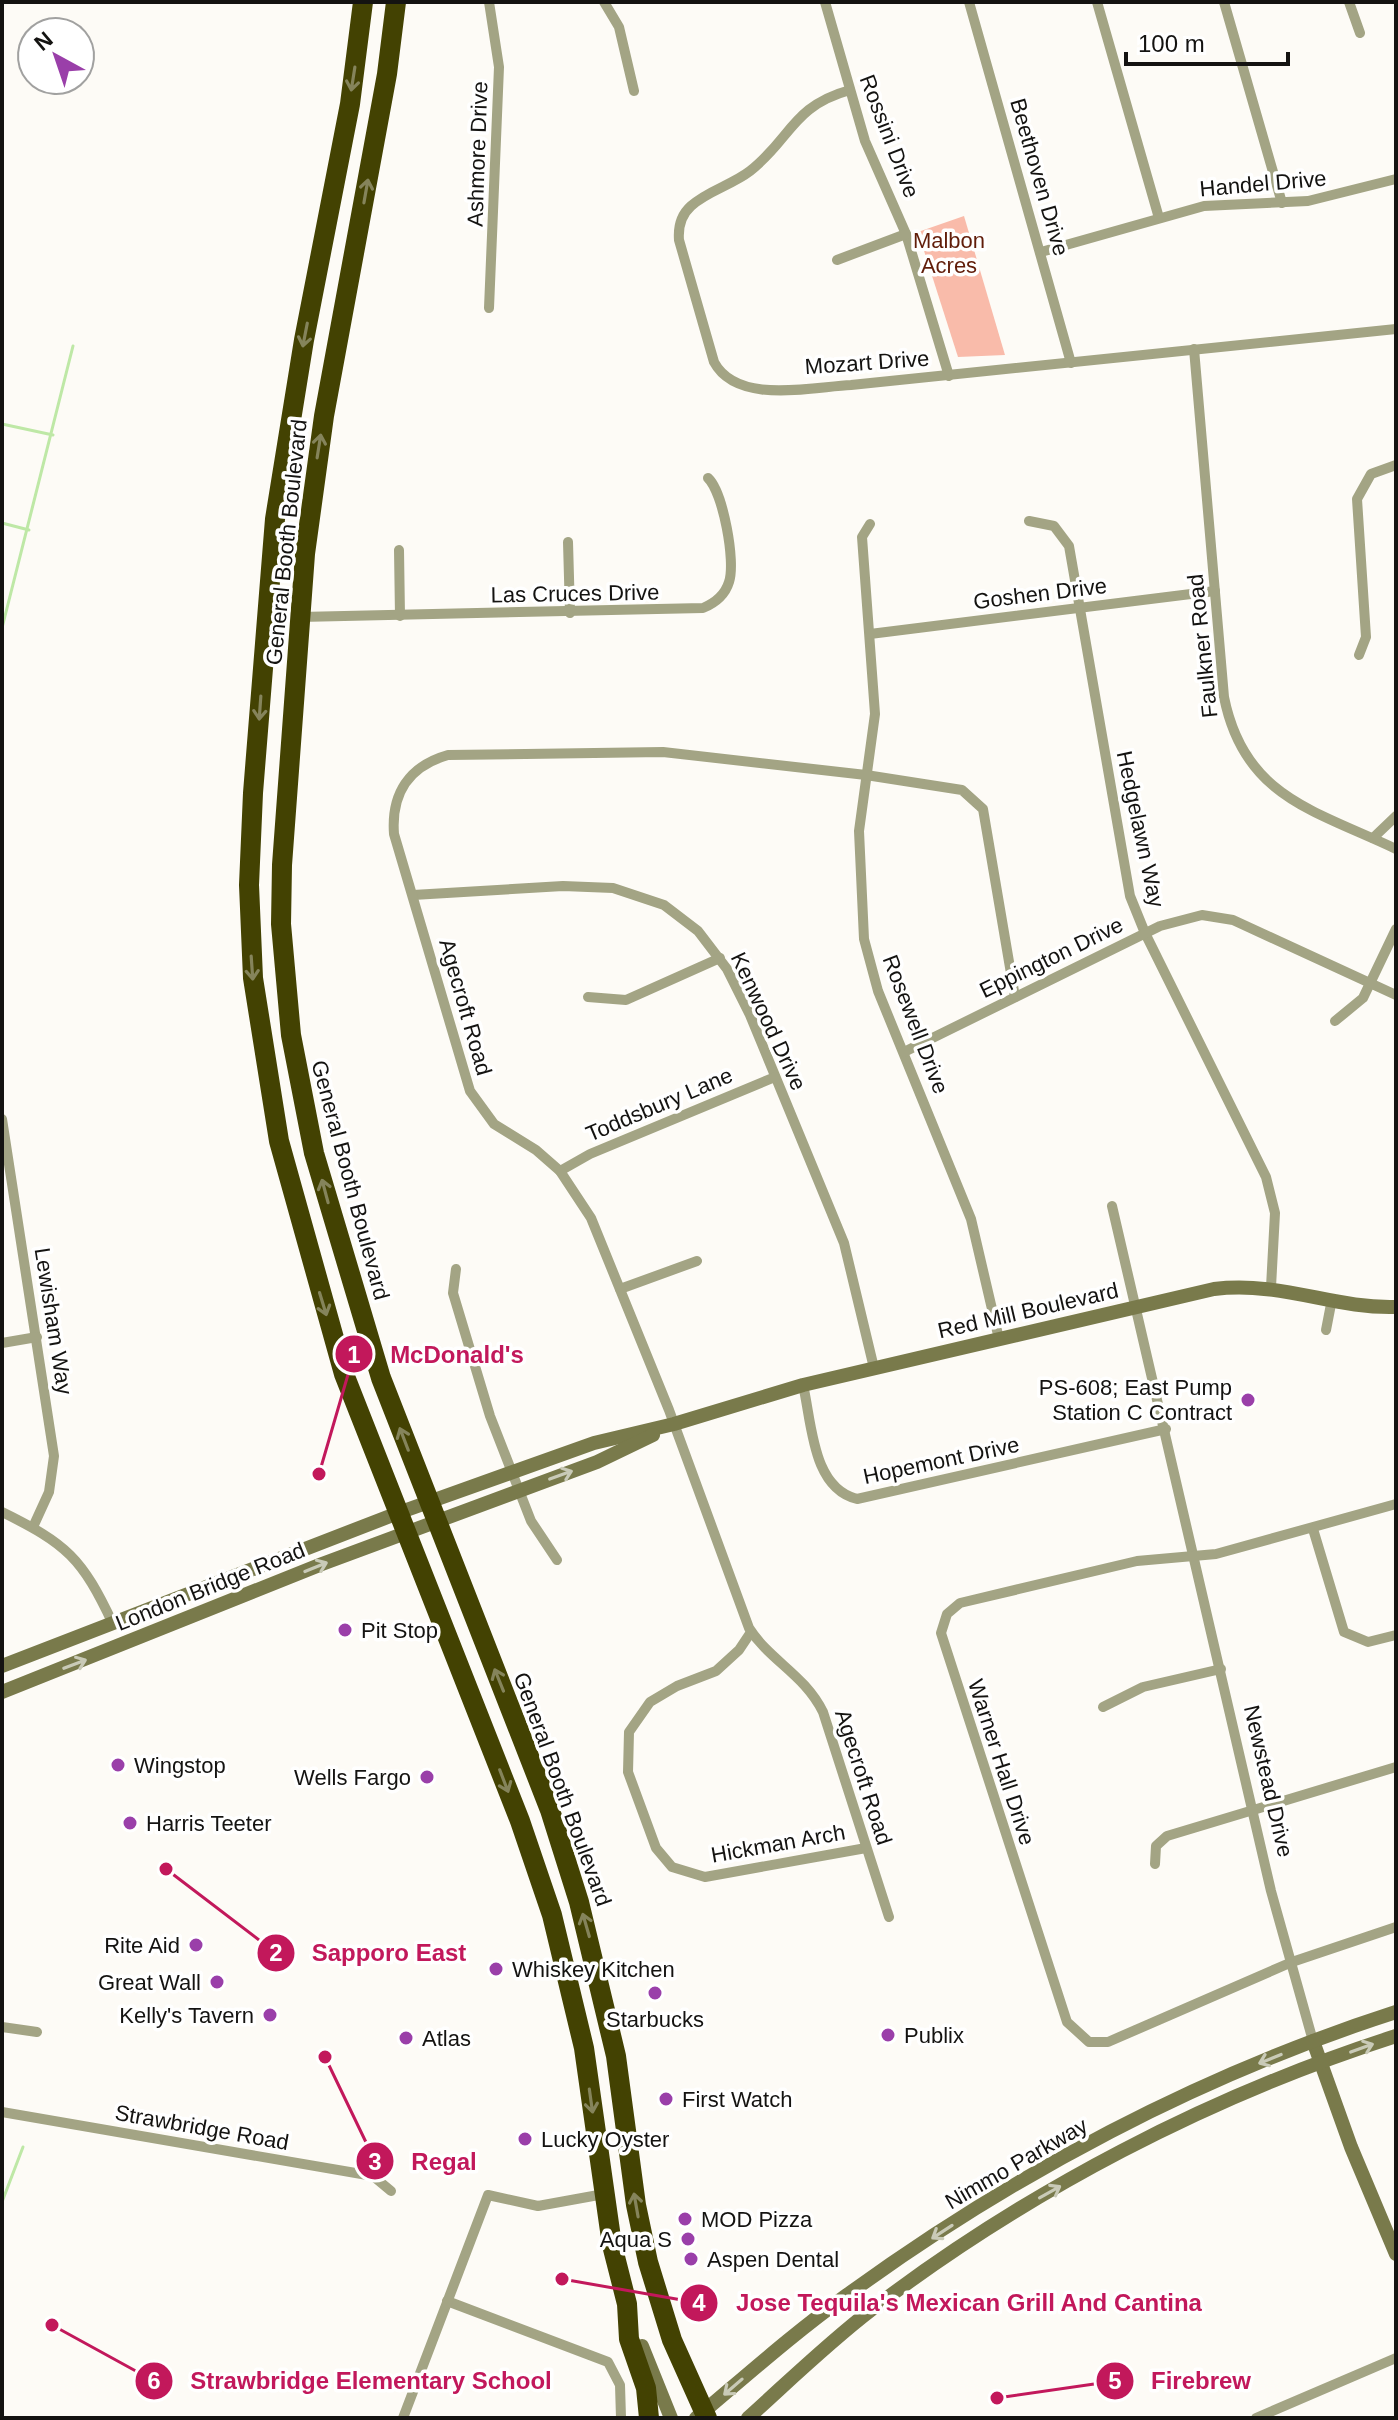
<svg xmlns="http://www.w3.org/2000/svg" width="1398" height="2420" viewBox="0 0 1398 2420" font-family="Arial,sans-serif">
<style>
.green{fill:#f9bbaa}
.lines{fill:none;stroke-linecap:round;stroke-linejoin:round}
.stream{stroke:#bee8a6;stroke-width:3}
.street{stroke:#a3a484;stroke-width:10}
.secondary{stroke:#797a4b;stroke-width:14}
.highway{stroke:#434202;stroke-width:20}
.oneway{stroke:#85845b}
.oneway2{stroke:#c9cab7}
.poi-dot{fill:#9a3fa9;stroke:#fff;stroke-width:3}
.labels{text-anchor:middle;stroke-width:7;stroke-linejoin:round;paint-order:stroke}
.street-label{font-size:22px;fill:#141311;stroke:#fff}
.park-label{font-size:22px;fill:#611d0a;stroke:#fff}
.poi-label{font-size:22px;fill:#141311;stroke:#fff;text-anchor:start}
.leader{fill:none;stroke:#c2185b;stroke-width:3}
.callout-dot{fill:#c2185b;stroke:#fff;stroke-width:3}
.mark-label{font-size:24px;text-anchor:middle;font-weight:bold;fill:#fff}
.callout-label{font-size:24px;text-anchor:middle;font-weight:bold;fill:#c2185b;stroke:#fff;stroke-width:7;stroke-linejoin:round;paint-order:stroke}
</style>
<rect width="100%" height="100%" fill="#fdfbf6"/>
<path class="green" d="M964 216 1005 355 958 357 918 232Z"/>
<g class="lines">
<g class="stream">
<path d="M2 424 53 435"/>
<path d="M2 523 29 530"/>
<path d="M2 628 73 346"/>
<path d="M2 2202 23 2147"/>
</g>
<g class="street">
<path d="M489 2 499 67 489 308"/>
<path d="M604 2 619 27 634 91"/>
<path d="M825 2 865 141 906 234 949 376"/>
<path d="M969 2 1071 363"/>
<path d="M1097 2 1159 218"/>
<path d="M1224 2 1282 203"/>
<path d="M1349 2 1360 33"/>
<path d="M850 90C792 106 791 139 750 171 732 185 707 191 691 206 681 215 678 227 679 240L714 362C737 405 811 387 851 385L1396 329"/>
<path d="M1041 252 1204 206 1308 201 1396 179"/>
<path d="M837 260 906 234"/>
<path d="M1194 349 1224 697C1244 797 1314 810 1396 849"/>
<path d="M1029 521 1054 526 1069 546 1130 896 1145 933 1266 1177 1275 1213 1271 1287"/>
<path d="M870 524 862 537 875 714 859 831 864 939 878 991 971 1219 999 1339"/>
<path d="M568 542 570 613"/>
<path d="M399 550 400 616"/>
<path d="M300 617 703 608C715 603 725 595 729 582 736 562 723 492 708 478"/>
<path d="M870 634 1215 591"/>
<path d="M1359 655 1366 637 1357 499 1371 474 1396 465"/>
<path d="M1373 838 1396 816"/>
<path d="M413 895 563 886 613 888 664 905 698 931 727 969 750 1015 844 1243 874 1368"/>
<path d="M588 997 626 1000 720 958"/>
<path d="M1335 1021 1363 998 1396 929"/>
<path d="M904 1052 1160 926 1202 915 1233 920 1396 995"/>
<path d="M2 1119 54 1456 49 1492 33 1527"/>
<path d="M560 1171 590 1154 775 1077"/>
<path d="M1112 1206 1271 1891 1313 2041"/>
<path d="M456 1269 453 1293 490 1416 531 1521 557 1560"/>
<path d="M620 1289 697 1261"/>
<path d="M1326 1330 1332 1299"/>
<path d="M2 1343 37 1337"/>
<path d="M803 1385C812 1423 812 1488 857 1499L1166 1429"/>
<path d="M1396 1504 1216 1554 1137 1561 960 1603 947 1614 941 1633 1067 2022 1089 2042H1108L1292 1962 1396 1927"/>
<path d="M2 1512C67 1544 82 1558 113 1624"/>
<path d="M1313 1529 1344 1632 1368 1642 1396 1635"/>
<path d="M751 1632 739 1650 716 1671 677 1686 650 1702 629 1732 628 1772 656 1848 672 1867 705 1877 866 1848"/>
<path d="M1103 1707 1143 1687 1221 1669"/>
<path d="M1155 1864 1156 1846 1167 1836 1396 1767"/>
<path d="M889 1917 823 1712C804 1674 770 1661 749 1628L669 1410 591 1218 560 1171 536 1150 494 1124 470 1091 394 834C391 794 409 766 448 755L663 752 866 775 962 790 983 809 1015 997"/>
<path d="M2 2027 37 2032"/>
<path d="M2 2112 373 2176 391 2191"/>
<path d="M447 2301 608 2362 620 2385 621 2418"/>
<path d="M403 2418 488 2195 538 2206 604 2194"/>
<path d="M1256 2418 1396 2358"/>
</g>
<g class="secondary">
<path d="M2 1666 398 1513 594 1443 674 1424 803 1385 1214 1289C1283 1281 1333 1309 1396 1307"/>
<path d="M2 1692 322 1564 597 1462 653 1435"/>
<path d="M1313 2041 1351 2147 1396 2254"/>
<path d="M642 2346 671 2418"/>
<path d="M696 2418C746 2376 794 2333 847 2295 1013 2174 1200 2075 1396 2012"/>
<path d="M748 2418C788 2382 828 2343 871 2310 1027 2191 1209 2096 1396 2036"/>
</g>
<g class="highway">
<path d="M363 2 350 104 304 340 275 519 253 793 249 885 253 978 279 1141 344 1374 520 1821 552 1915 584 2048 612 2245 627 2304 629 2339 646 2388 649 2418"/>
<path d="M396 2 387 74 324 416 305 554 282 865 281 924 291 1035 314 1153 381 1378 550 1810 579 1902 616 2056 636 2205 648 2262 672 2340 707 2418"/>
</g>
</g>
<defs><path id="oneway-shaft" d="M-6 0H5M1.5-3L5.5 0L1.5 3" fill="none" stroke-width="1.6" stroke-linecap="round" stroke-linejoin="round" transform="scale(2)"/></defs>
<g class="oneway">
<use href="#oneway-shaft" transform="translate(353 79) rotate(99)"/>
<use href="#oneway-shaft" transform="translate(366 191) rotate(-80)"/>
<use href="#oneway-shaft" transform="translate(305 335) rotate(101)"/>
<use href="#oneway-shaft" transform="translate(319 446) rotate(-81)"/>
<use href="#oneway-shaft" transform="translate(260 708) rotate(94)"/>
<use href="#oneway-shaft" transform="translate(252 968) rotate(86)"/>
<use href="#oneway-shaft" transform="translate(325 1191) rotate(-105)"/>
<use href="#oneway-shaft" transform="translate(323 1304) rotate(73)"/>
<use href="#oneway-shaft" transform="translate(404 1439) rotate(-111)"/>
<use href="#oneway-shaft" transform="translate(499 1680) rotate(-112)"/>
<use href="#oneway-shaft" transform="translate(504 1781) rotate(69)"/>
<use href="#oneway-shaft" transform="translate(586 1925) rotate(-106)"/>
<use href="#oneway-shaft" transform="translate(591 2101) rotate(82)"/>
<use href="#oneway-shaft" transform="translate(636 2205) rotate(-100)"/>
</g>
<g class="oneway2">
<use href="#oneway-shaft" transform="translate(561 1475) rotate(-20)"/>
<use href="#oneway-shaft" transform="translate(316 1567) rotate(-22)"/>
<use href="#oneway-shaft" transform="translate(75 1664) rotate(-21)"/>
<use href="#oneway-shaft" transform="translate(1362 2048) rotate(-20)"/>
<use href="#oneway-shaft" transform="translate(1270 2059) rotate(158)"/>
<use href="#oneway-shaft" transform="translate(1050 2192) rotate(-29)"/>
<use href="#oneway-shaft" transform="translate(942 2232) rotate(147)"/>
<use href="#oneway-shaft" transform="translate(733 2387) rotate(139)"/>
</g>
<g class="poi-dot">
<circle cx="1248" cy="1400" r="8"/>
<circle cx="345" cy="1630" r="8"/>
<circle cx="118" cy="1765" r="8"/>
<circle cx="427" cy="1777" r="8"/>
<circle cx="130" cy="1823" r="8"/>
<circle cx="196" cy="1945" r="8"/>
<circle cx="496" cy="1969" r="8"/>
<circle cx="217" cy="1982" r="8"/>
<circle cx="655" cy="1993" r="8"/>
<circle cx="270" cy="2015" r="8"/>
<circle cx="888" cy="2035" r="8"/>
<circle cx="406" cy="2038" r="8"/>
<circle cx="666" cy="2099" r="8"/>
<circle cx="525" cy="2139" r="8"/>
<circle cx="685" cy="2219" r="8"/>
<circle cx="688" cy="2239" r="8"/>
<circle cx="691" cy="2259" r="8"/>
</g>
<g class="labels">
<g class="street-label">
<text transform="translate(890 136) rotate(69)" y="8">Rossini Drive</text>
<text transform="translate(477 154) rotate(-88)" y="8">Ashmore Drive</text>
<text transform="translate(1040 177) rotate(74)" y="8">Beethoven Drive</text>
<text transform="translate(1263 183) rotate(-5)" y="8">Handel Drive</text>
<text transform="translate(867 362) rotate(-4)" y="8">Mozart Drive</text>
<text transform="translate(286 542) rotate(-84)" y="8">General Booth Boulevard</text>
<text transform="translate(575 593) rotate(-1)" y="8">Las Cruces Drive</text>
<text transform="translate(1040 593) rotate(-7)" y="8">Goshen Drive</text>
<text transform="translate(1202 646) rotate(-96)" y="8">Faulkner Road</text>
<text transform="translate(1141 829) rotate(78)" y="8">Hedgelawn Way</text>
<text transform="translate(1051 957) rotate(-26)" y="8">Eppington Drive</text>
<text transform="translate(466 1007) rotate(74)" y="8">Agecroft Road</text>
<text transform="translate(769 1021) rotate(65)" y="8">Kenwood Drive</text>
<text transform="translate(916 1024) rotate(69)" y="8">Rosewell Drive</text>
<text transform="translate(659 1104) rotate(-23)" y="8">Toddsbury Lane</text>
<text transform="translate(351 1180) rotate(75)" y="8">General Booth Boulevard</text>
<text transform="translate(1028 1310) rotate(-13)" y="8">Red Mill Boulevard</text>
<text transform="translate(54 1321) rotate(81)" y="8">Lewisham Way</text>
<text transform="translate(941 1460) rotate(-12)" y="8">Hopemont Drive</text>
<text transform="translate(210 1586) rotate(-22)" y="8">London Bridge Road</text>
<text transform="translate(1002 1762) rotate(72)" y="8">Warner Hall Drive</text>
<text transform="translate(864 1777) rotate(72)" y="8">Agecroft Road</text>
<text transform="translate(1269 1781) rotate(77)" y="8">Newstead Drive</text>
<text transform="translate(563 1789) rotate(70)" y="8">General Booth Boulevard</text>
<text transform="translate(778 1843) rotate(-10)" y="8">Hickman Arch</text>
<text transform="translate(202 2127) rotate(10)" y="8">Strawbridge Road</text>
<text transform="translate(1016 2163) rotate(-30)" y="8">Nimmo Parkway</text>
</g>
<g class="park-label">
<text x="949" y="248">Malbon<tspan x="949" dy="25">Acres</tspan></text>
</g>
<g class="poi-label">
<text x="1232" y="1395" text-anchor="end">PS-608; East Pump<tspan x="1232" dy="25">Station C Contract</tspan></text>
<text x="361" y="1638">Pit Stop</text>
<text x="134" y="1773">Wingstop</text>
<text x="411" y="1785" text-anchor="end">Wells Fargo</text>
<text x="146" y="1831">Harris Teeter</text>
<text x="180" y="1953" text-anchor="end">Rite Aid</text>
<text x="512" y="1977">Whiskey Kitchen</text>
<text x="201" y="1990" text-anchor="end">Great Wall</text>
<text x="254" y="2023" text-anchor="end">Kelly's Tavern</text>
<text x="655" y="2027" text-anchor="middle">Starbucks</text>
<text x="904" y="2043">Publix</text>
<text x="422" y="2046">Atlas</text>
<text x="682" y="2107">First Watch</text>
<text x="541" y="2147">Lucky Oyster</text>
<text x="701" y="2227">MOD Pizza</text>
<text x="672" y="2247" text-anchor="end">Aqua S</text>
<text x="707" y="2267">Aspen Dental</text>
</g>
</g>
<path class="leader" d="M319 1474L354 1354M166 1869L276 1953M325 2057L375 2161M562 2279L699 2303M997 2398L1115 2381M52 2325L154 2381"/>
<g class="callout-dot">
<circle cx="319" cy="1474" r="8"/>
<circle cx="166" cy="1869" r="8"/>
<circle cx="325" cy="2057" r="8"/>
<circle cx="562" cy="2279" r="8"/>
<circle cx="997" cy="2398" r="8"/>
<circle cx="52" cy="2325" r="8"/>
<circle cx="354" cy="1354" r="20"/>
<circle cx="276" cy="1953" r="20"/>
<circle cx="375" cy="2161" r="20"/>
<circle cx="699" cy="2303" r="20"/>
<circle cx="1115" cy="2381" r="20"/>
<circle cx="154" cy="2381" r="20"/>
</g>
<g class="mark-label">
<text x="354" y="1363">1</text>
<text x="276" y="1961">2</text>
<text x="375" y="2170">3</text>
<text x="699" y="2311">4</text>
<text x="1115" y="2389">5</text>
<text x="154" y="2389">6</text>
</g>
<g class="callout-label">
<text x="457" y="1363">McDonald's</text>
<text x="389" y="1961">Sapporo East</text>
<text x="444" y="2170">Regal</text>
<text x="969" y="2311">Jose Tequila's Mexican Grill And Cantina</text>
<text x="1201" y="2389">Firebrew</text>
<text x="371" y="2389">Strawbridge Elementary School</text>
</g>
<rect width="1398" height="2420" fill="none" stroke="#141311" stroke-width="8"/>
<g transform="translate(56 56) rotate(320)"><circle r="38" fill="#ffffff" stroke="#a1a1a0" stroke-width="2"/>
<path d="M0-6L14 30L0 20L-14 30Z" fill="#9a3fa9"/>
<text y="-12" font-size="22" font-weight="bold" text-anchor="middle" fill="#141311">N</text>
</g>
<path d="M1126 52v12h162v-12" fill="none" stroke="#141311" stroke-width="4"/>
<text x="1138" y="52" font-size="24" fill="#141311" stroke="#ffffff" stroke-width="6" paint-order="stroke">100 m</text>
</svg>
